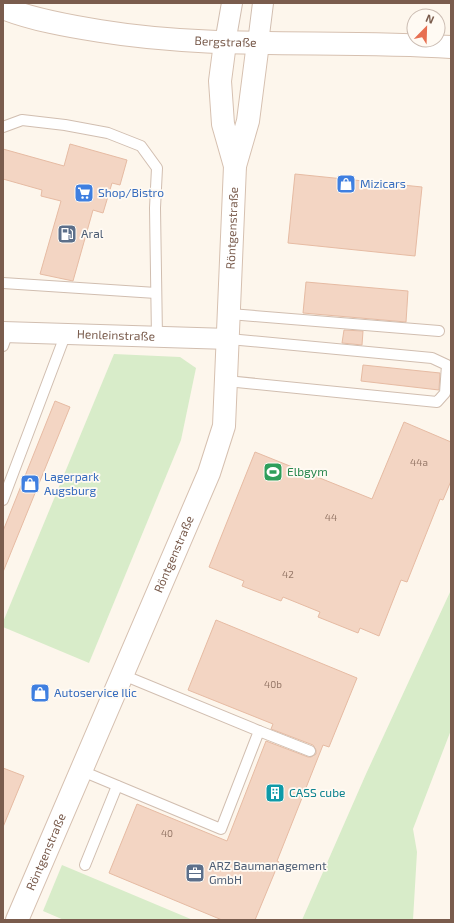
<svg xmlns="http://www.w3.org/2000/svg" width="454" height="923" viewBox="0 0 454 923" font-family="'Exo 2',sans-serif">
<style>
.green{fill:#d8ecc9}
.building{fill:#f3d5c3;stroke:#e6bba3}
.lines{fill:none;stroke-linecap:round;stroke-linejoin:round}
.lane-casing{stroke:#d1beb0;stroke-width:12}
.street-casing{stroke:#d1beb0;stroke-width:22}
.secondary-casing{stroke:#d6c0b0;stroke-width:24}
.lane{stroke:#fff;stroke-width:10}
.street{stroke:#fff;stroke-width:20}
.secondary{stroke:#fff;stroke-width:22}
.labels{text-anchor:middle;stroke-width:3.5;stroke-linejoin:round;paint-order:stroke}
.number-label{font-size:10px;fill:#987a6a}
.street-label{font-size:12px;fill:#7a5c4d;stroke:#fffaf3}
.shop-label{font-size:12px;fill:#366cbe;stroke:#fffaf3;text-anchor:start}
.service-label{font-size:12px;fill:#4e5e75;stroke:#fffaf3;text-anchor:start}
.leisure-label{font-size:12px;fill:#27864d;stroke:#fffaf3;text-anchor:start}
.culture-label{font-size:12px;fill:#0d838f;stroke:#fffaf3;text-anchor:start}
</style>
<rect width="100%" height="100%" fill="#fdf6ec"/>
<g class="green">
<path d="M114 354 180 357 196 368 181 440 89 663 3 627V622Z"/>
<path d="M451 590V730L413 829 417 852 413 920H302L366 774Z"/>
<path d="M62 865 193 920H64L43 911Z"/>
</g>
<g class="building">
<path d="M70 144 127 160 120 185 112 183 103 213 93 210 73 281 40 274 61 201 41 196 42 190 3 179V149L64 166Z"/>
<path d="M295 174 422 187 415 256 288 243Z"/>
<path d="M306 282 408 291 406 322 303 313Z"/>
<path d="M344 330 363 331 362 345 342 343Z"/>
<path d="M363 365 440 373 439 390 361 381Z"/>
<path d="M55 401 70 407 3 572V531Z"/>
<path d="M404 422 451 442V481L443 500 440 499 407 582 401 580 379 636 360 628 358 633 318 617 320 612 283 597 281 601 242 586 244 581 209 567 255 452 372 499Z"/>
<path d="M216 620 357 678 329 747 323 745 277 861 279 862 255 920H222L109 873 137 804 227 841 266 741 308 757H311L316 754V750L313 745 271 729 273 724 188 690Z"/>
<path d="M3 768 24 776 3 827Z"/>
</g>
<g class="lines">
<g class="lane-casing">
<g id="lane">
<path d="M3 127 22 120 65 125 108 133 141 146 157 168 155 208 157 337"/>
<path d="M3 283 156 293"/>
<path d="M230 314 439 331"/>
<path d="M3 346 8 332"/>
<path d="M227 381 437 402 445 393 447 365 432 358 229 339"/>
<path d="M3 500 66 333"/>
<path d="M259 731 310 751"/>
<path d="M82 771 221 829 259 731 123 675"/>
<path d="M85 865 117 786"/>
</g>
</g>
<g class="street-casing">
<g id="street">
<path d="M225 43 232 3"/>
<path d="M258 43 263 3"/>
<path id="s1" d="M3 332 229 339"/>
</g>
</g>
<g class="secondary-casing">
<g id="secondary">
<path id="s2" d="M3 8C34 20 68 26 100 31 216 50 334 39 451 47"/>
<path d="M225 43 220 81 223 124 235 166"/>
<path id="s3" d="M17 920 209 473 224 426 235 166 248 121 258 43"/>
</g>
</g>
<use href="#lane" class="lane"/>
<use href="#street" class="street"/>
<use href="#secondary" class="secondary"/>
</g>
<defs>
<g id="shop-square" transform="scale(1)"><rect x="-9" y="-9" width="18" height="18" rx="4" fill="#3f7fe0" stroke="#fffaf3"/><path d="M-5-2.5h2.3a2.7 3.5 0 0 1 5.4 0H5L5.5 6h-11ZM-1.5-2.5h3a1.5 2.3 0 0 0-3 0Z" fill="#fff"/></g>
<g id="supermarket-square" transform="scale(1)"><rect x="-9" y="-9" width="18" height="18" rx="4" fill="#3f7fe0" stroke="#fffaf3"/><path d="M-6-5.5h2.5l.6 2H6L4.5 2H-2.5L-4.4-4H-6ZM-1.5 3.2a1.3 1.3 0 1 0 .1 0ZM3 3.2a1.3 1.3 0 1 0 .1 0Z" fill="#fff"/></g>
<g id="fuel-square" transform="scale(1)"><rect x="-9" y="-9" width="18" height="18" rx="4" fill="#5c6f8a" stroke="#fffaf3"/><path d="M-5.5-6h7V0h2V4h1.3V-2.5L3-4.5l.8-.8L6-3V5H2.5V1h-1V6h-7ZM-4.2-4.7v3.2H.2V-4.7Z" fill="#fff"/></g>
<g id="stadium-square" transform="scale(1)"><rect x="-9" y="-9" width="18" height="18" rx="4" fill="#2e9e5b" stroke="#fffaf3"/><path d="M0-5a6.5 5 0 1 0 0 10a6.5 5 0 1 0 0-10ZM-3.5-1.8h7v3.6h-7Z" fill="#fff"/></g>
<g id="building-square" transform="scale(1)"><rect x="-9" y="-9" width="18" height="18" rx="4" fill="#0f9aa8" stroke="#fffaf3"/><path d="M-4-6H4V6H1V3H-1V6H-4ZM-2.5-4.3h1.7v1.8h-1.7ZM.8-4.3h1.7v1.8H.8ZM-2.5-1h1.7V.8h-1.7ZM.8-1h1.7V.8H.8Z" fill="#fff"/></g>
<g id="office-square" transform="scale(1)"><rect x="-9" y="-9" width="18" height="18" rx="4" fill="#5c6f8a" stroke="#fffaf3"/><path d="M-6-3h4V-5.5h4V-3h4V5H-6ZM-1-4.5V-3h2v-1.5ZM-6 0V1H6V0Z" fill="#fff"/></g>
</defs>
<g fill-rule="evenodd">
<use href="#shop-square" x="346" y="184"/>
<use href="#supermarket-square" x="84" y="193"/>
<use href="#fuel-square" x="67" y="234"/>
<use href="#stadium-square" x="273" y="472"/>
<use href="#shop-square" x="30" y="484"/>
<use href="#shop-square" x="40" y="693"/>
<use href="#building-square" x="275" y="793"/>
<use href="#office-square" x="195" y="873"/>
</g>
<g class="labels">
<g class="number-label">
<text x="419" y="466">44a</text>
<text x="331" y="521">44</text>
<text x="288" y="578">42</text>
<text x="273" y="688">40b</text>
<text x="167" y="837">40</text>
</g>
<g class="street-label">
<text dy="4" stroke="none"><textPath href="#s2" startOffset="226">Bergstraße</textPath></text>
<text dy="4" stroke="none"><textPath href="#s3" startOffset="734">Röntgenstraße</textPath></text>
<text dy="4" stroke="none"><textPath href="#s1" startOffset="113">Henleinstraße</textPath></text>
<text dy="4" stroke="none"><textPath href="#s3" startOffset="398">Röntgenstraße</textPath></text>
<text dy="4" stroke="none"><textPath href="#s3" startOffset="74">Röntgenstraße</textPath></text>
</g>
<g class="shop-label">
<text x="360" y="188">Mizicars</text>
<text x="98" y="197">Shop/Bistro</text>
<text x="44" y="481">Lagerpark<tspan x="44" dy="14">Augsburg</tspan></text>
<text x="54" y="697">Autoservice Ilic</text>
</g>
<g class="service-label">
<text x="81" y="238">Aral</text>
<text x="209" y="870">ARZ Baumanagement<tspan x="209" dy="14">GmbH</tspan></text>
</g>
<g class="leisure-label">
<text x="287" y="476">Elbgym</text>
</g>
<g class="culture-label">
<text x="289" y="797">CASS cube</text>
</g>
</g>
<rect width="454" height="923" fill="none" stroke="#7a5c4d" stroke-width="8"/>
<g transform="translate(426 28) rotate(23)"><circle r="19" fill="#fffaf3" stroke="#cabbb1"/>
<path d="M0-3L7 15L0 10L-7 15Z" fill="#e76f51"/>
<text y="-6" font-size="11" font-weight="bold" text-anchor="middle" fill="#7a5c4d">N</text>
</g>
</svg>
